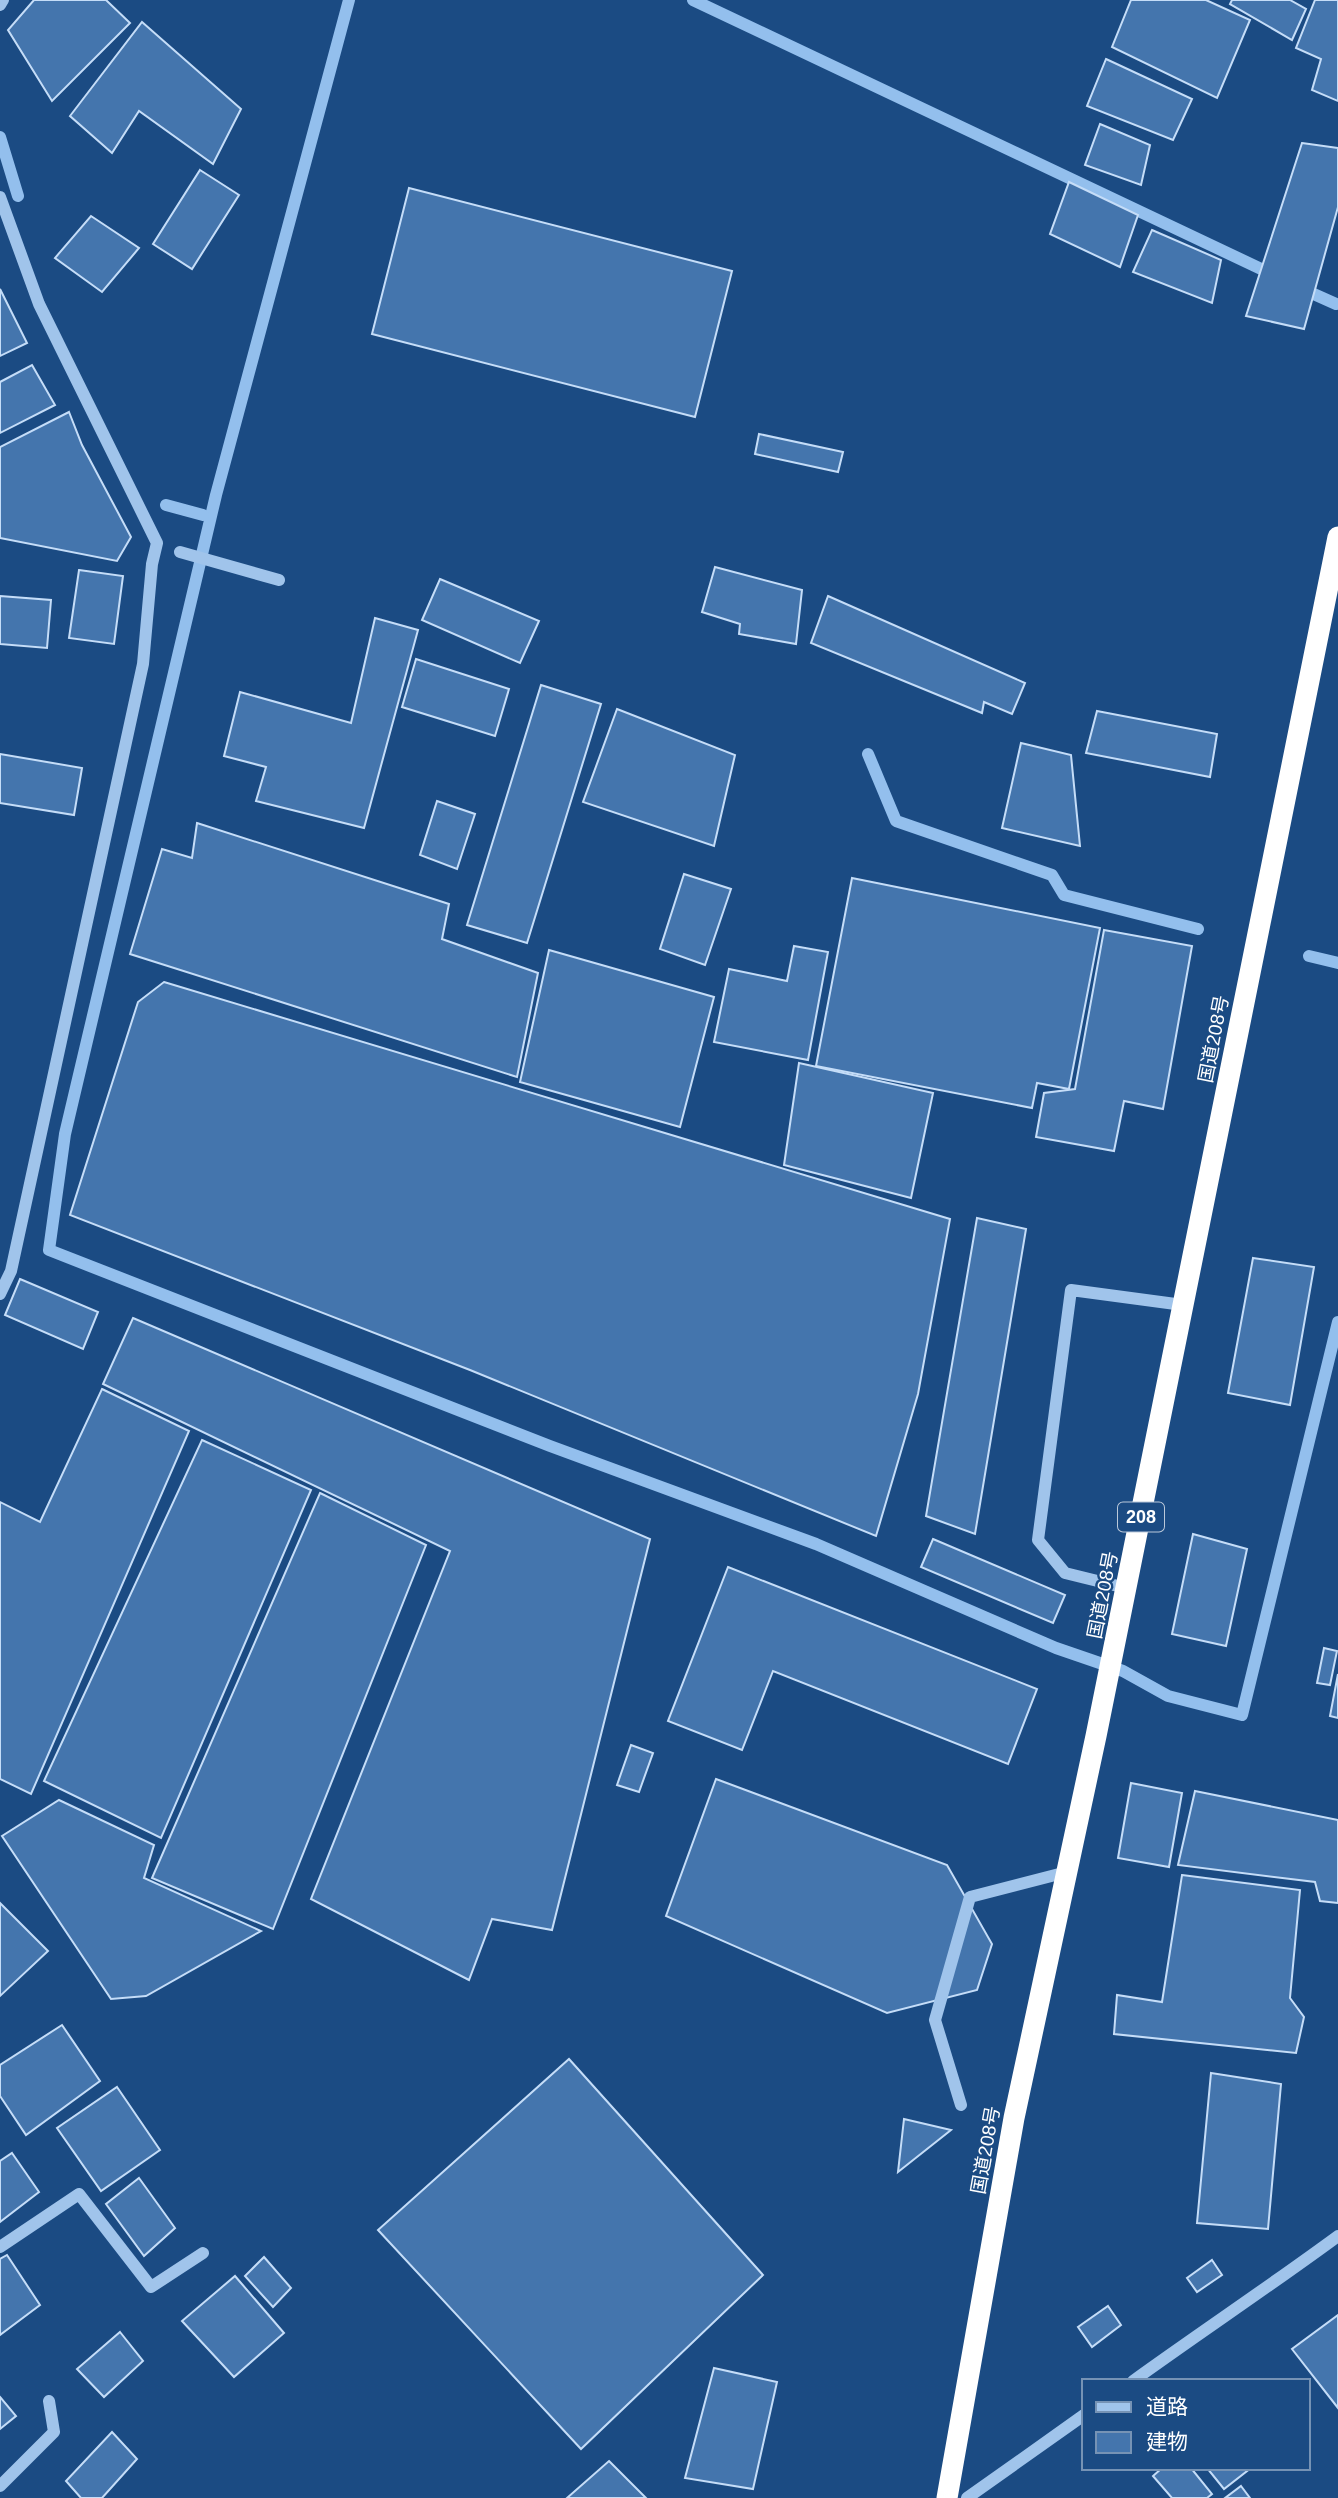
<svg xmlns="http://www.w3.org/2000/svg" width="1338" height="2498" viewBox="0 0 1338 2498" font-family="Helvetica,'Noto Sans JP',sans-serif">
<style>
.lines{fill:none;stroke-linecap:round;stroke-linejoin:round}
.stream{stroke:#93bfed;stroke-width:12}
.building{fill:#4475ad;stroke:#c5ddf8;stroke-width:2}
.minor{stroke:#a0c4eb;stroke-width:12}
.highway{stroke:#fff;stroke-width:21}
.labels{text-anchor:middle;stroke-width:5;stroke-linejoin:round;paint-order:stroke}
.shield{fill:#1b4b83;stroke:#bbc9da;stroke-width:2}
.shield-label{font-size:18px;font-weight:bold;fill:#fff}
.street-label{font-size:19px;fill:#fff;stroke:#1b4b83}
</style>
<rect width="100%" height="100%" fill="#1b4b83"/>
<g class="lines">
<g class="stream">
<path d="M349 0 216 495 65 1134 49 1250 550 1446 816 1544 1056 1648 1123 1671 1168 1696 1242 1715 1338 1322"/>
<path d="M693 0 1276 276"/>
<path d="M0 137 18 196"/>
<path d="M1298 287 1336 304"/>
<path d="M166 505 203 515"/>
<path d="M868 754 896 821 1052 875 1064 895 1198 929"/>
<path d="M1309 956 1338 963"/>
</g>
</g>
<g class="building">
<path d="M34 0H106L130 23 52 101 8 30Z"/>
<path d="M1131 0H1206L1250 20 1217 98 1112 47Z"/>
<path d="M1232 0H1290L1306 9 1292 40 1230 4Z"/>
<path d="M1315 0H1338V101L1312 90 1321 59 1296 48Z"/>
<path d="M142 22 241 109 213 164 139 111 112 153 70 116Z"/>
<path d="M1106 59 1192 99 1173 140 1087 106Z"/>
<path d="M1100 124 1150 145 1141 185 1085 165Z"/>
<path d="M1302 143 1338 148V207L1304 329 1246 316Z"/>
<path d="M200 170 239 195 192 269 153 244Z"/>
<path d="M1069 182 1138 215 1120 267 1050 234Z"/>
<path d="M409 188 732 271 695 417 372 334Z"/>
<path d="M91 216 139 248 102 292 55 258Z"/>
<path d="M1152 230 1221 260 1212 303 1133 272Z"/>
<path d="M0 289 27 343 0 356Z"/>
<path d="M32 365 55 405 0 433V382Z"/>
<path d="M69 412 82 445 131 537 117 561 0 538V447Z"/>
<path d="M759 434 843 452 838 472 755 454Z"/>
<path d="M715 567 802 590 796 644 739 634 740 624 702 612Z"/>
<path d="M79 570 123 576 114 644 69 638Z"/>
<path d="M440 579 539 621 520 663 422 620Z"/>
<path d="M0 596 51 600 47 648 0 644Z"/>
<path d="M828 596 1025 683 1012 714 984 702 982 713 811 643Z"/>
<path d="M375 618 418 630 364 828 256 801 266 767 224 756 240 692 351 723Z"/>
<path d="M416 659 509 689 495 736 402 707Z"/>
<path d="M541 685 601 704 527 943 467 925Z"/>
<path d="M617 709 735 755 714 846 583 802Z"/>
<path d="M1097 711 1217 734 1210 777 1086 753Z"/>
<path d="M1021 743 1071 755 1080 846 1002 828Z"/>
<path d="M0 754 82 768 74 815 0 803Z"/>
<path d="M437 801 475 814 457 869 420 855Z"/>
<path d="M197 823 449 904 442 939 538 973 517 1077 130 954 162 849 192 858Z"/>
<path d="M684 874 731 889 705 965 660 949Z"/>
<path d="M852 878 1100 928 1069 1089 1037 1083 1032 1108 816 1066Z"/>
<path d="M1104 930 1192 946 1163 1109 1124 1101 1114 1151 1036 1137 1044 1093 1075 1089Z"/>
<path d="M794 946 828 952 808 1060 714 1042 729 969 787 981Z"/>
<path d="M549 950 714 997 680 1127 520 1082Z"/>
<path d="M164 982 950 1219 918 1394 876 1536 470 1370 70 1215 138 1002Z"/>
<path d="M799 1063 933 1093 911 1198 784 1165Z"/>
<path d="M977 1218 1026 1229 975 1534 926 1516Z"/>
<path d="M1253 1258 1314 1267 1290 1405 1228 1393Z"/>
<path d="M20 1279 98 1312 83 1349 5 1315Z"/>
<path d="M133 1318 650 1539 552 1930 492 1919 469 1980 311 1899 450 1551 103 1384Z"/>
<path d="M102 1389 189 1431 31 1794 0 1779V1502L40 1522Z"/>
<path d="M202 1440 311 1490 161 1838 44 1781Z"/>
<path d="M320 1493 426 1545 273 1929 152 1878Z"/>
<path d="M1193 1534 1247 1549 1226 1646 1172 1634Z"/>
<path d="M933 1539 1065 1595 1053 1623 921 1567Z"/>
<path d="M728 1567 1037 1689 1008 1764 773 1671 742 1750 668 1721Z"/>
<path d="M1324 1648 1337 1651 1330 1685 1317 1683Z"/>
<path d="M1338 1674V1718L1330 1716Z"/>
<path d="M631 1745 653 1753 639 1792 617 1785Z"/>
<path d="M716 1779 947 1865 992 1944 977 1990 887 2013 666 1916Z"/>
<path d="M1131 1783 1182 1793 1169 1867 1118 1858Z"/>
<path d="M1195 1791 1338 1820V1903L1320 1901 1315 1882 1178 1865Z"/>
<path d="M59 1800 154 1845 144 1878 261 1931 146 1996 111 1999 2 1836Z"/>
<path d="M1182 1875 1300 1890 1290 1998 1304 2017 1296 2053 1114 2034 1117 1995 1162 2002Z"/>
<path d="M0 1903 48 1951 0 1996Z"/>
<path d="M62 2025 100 2081 26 2135 0 2096V2065Z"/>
<path d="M569 2059 763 2275 581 2449 378 2230Z"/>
<path d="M1211 2073 1281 2084 1268 2229 1197 2223Z"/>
<path d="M117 2087 160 2150 101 2191 57 2128Z"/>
<path d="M904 2119 951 2130 898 2172Z"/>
<path d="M12 2153 39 2192 0 2222V2161Z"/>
<path d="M139 2178 175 2228 144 2256 106 2204Z"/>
<path d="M7 2255 40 2305 0 2335V2259Z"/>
<path d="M264 2257 291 2288 273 2307 245 2276Z"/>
<path d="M1212 2260 1222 2275 1197 2292 1187 2278Z"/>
<path d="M235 2276 284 2333 234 2377 182 2321Z"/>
<path d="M1108 2306 1121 2325 1092 2347 1078 2327Z"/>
<path d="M1338 2315V2408L1292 2349Z"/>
<path d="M120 2332 143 2361 104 2397 77 2369Z"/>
<path d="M714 2368 777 2382 753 2489 685 2478Z"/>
<path d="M0 2397 16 2416 0 2429Z"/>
<path d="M112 2432 137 2459 102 2498H81L66 2481Z"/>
<path d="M609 2461 646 2498H567Z"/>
<path d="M1162 2468H1191L1212 2494 1207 2498H1172L1153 2476Z"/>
<path d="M1207 2468H1251L1224 2489Z"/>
<path d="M1241 2486 1250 2498H1225Z"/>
</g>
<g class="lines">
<g class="minor">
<path d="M0 5 3 0"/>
<path d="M0 197 39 304 157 543 152 564 143 664 11 1271 0 1294"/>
<path d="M180 552 279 580"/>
<path d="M1126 1588 1065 1573 1038 1540 1071 1290 1183 1305"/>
<path d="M961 2105 935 2020 970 1897 1067 1872"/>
<path d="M0 2247 79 2194 151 2287 203 2253"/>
<path d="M1133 2381C1201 2332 1270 2286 1338 2236"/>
<path d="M0 2486 54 2432 49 2401"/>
<path d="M967 2498 1084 2415"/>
</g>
<path class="highway" d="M947 2498 1014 2118 1096 1736 1338 537"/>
</g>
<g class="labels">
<rect class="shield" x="1118" y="1502.5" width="46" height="29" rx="5"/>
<g class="shield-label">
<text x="1141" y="1523">208</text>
</g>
<g class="street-label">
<text transform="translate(1213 1039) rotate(-79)" y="7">国道208号</text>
<text transform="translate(1102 1595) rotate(-79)" y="7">国道208号</text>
<text transform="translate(985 2150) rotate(-80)" y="7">国道208号</text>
</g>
</g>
<rect x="1082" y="2379" width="228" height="91" fill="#1b4b83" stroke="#7693b5" stroke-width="2"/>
<rect x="1096" y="2402" width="35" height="10" fill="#a0c4eb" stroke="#7693b5" stroke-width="2"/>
<text x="1146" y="2414" font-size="21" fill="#ffffff">道路</text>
<rect x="1096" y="2432" width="35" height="21" fill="#4475ad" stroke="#7693b5" stroke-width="2"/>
<text x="1146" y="2449" font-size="21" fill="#ffffff">建物</text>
</svg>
